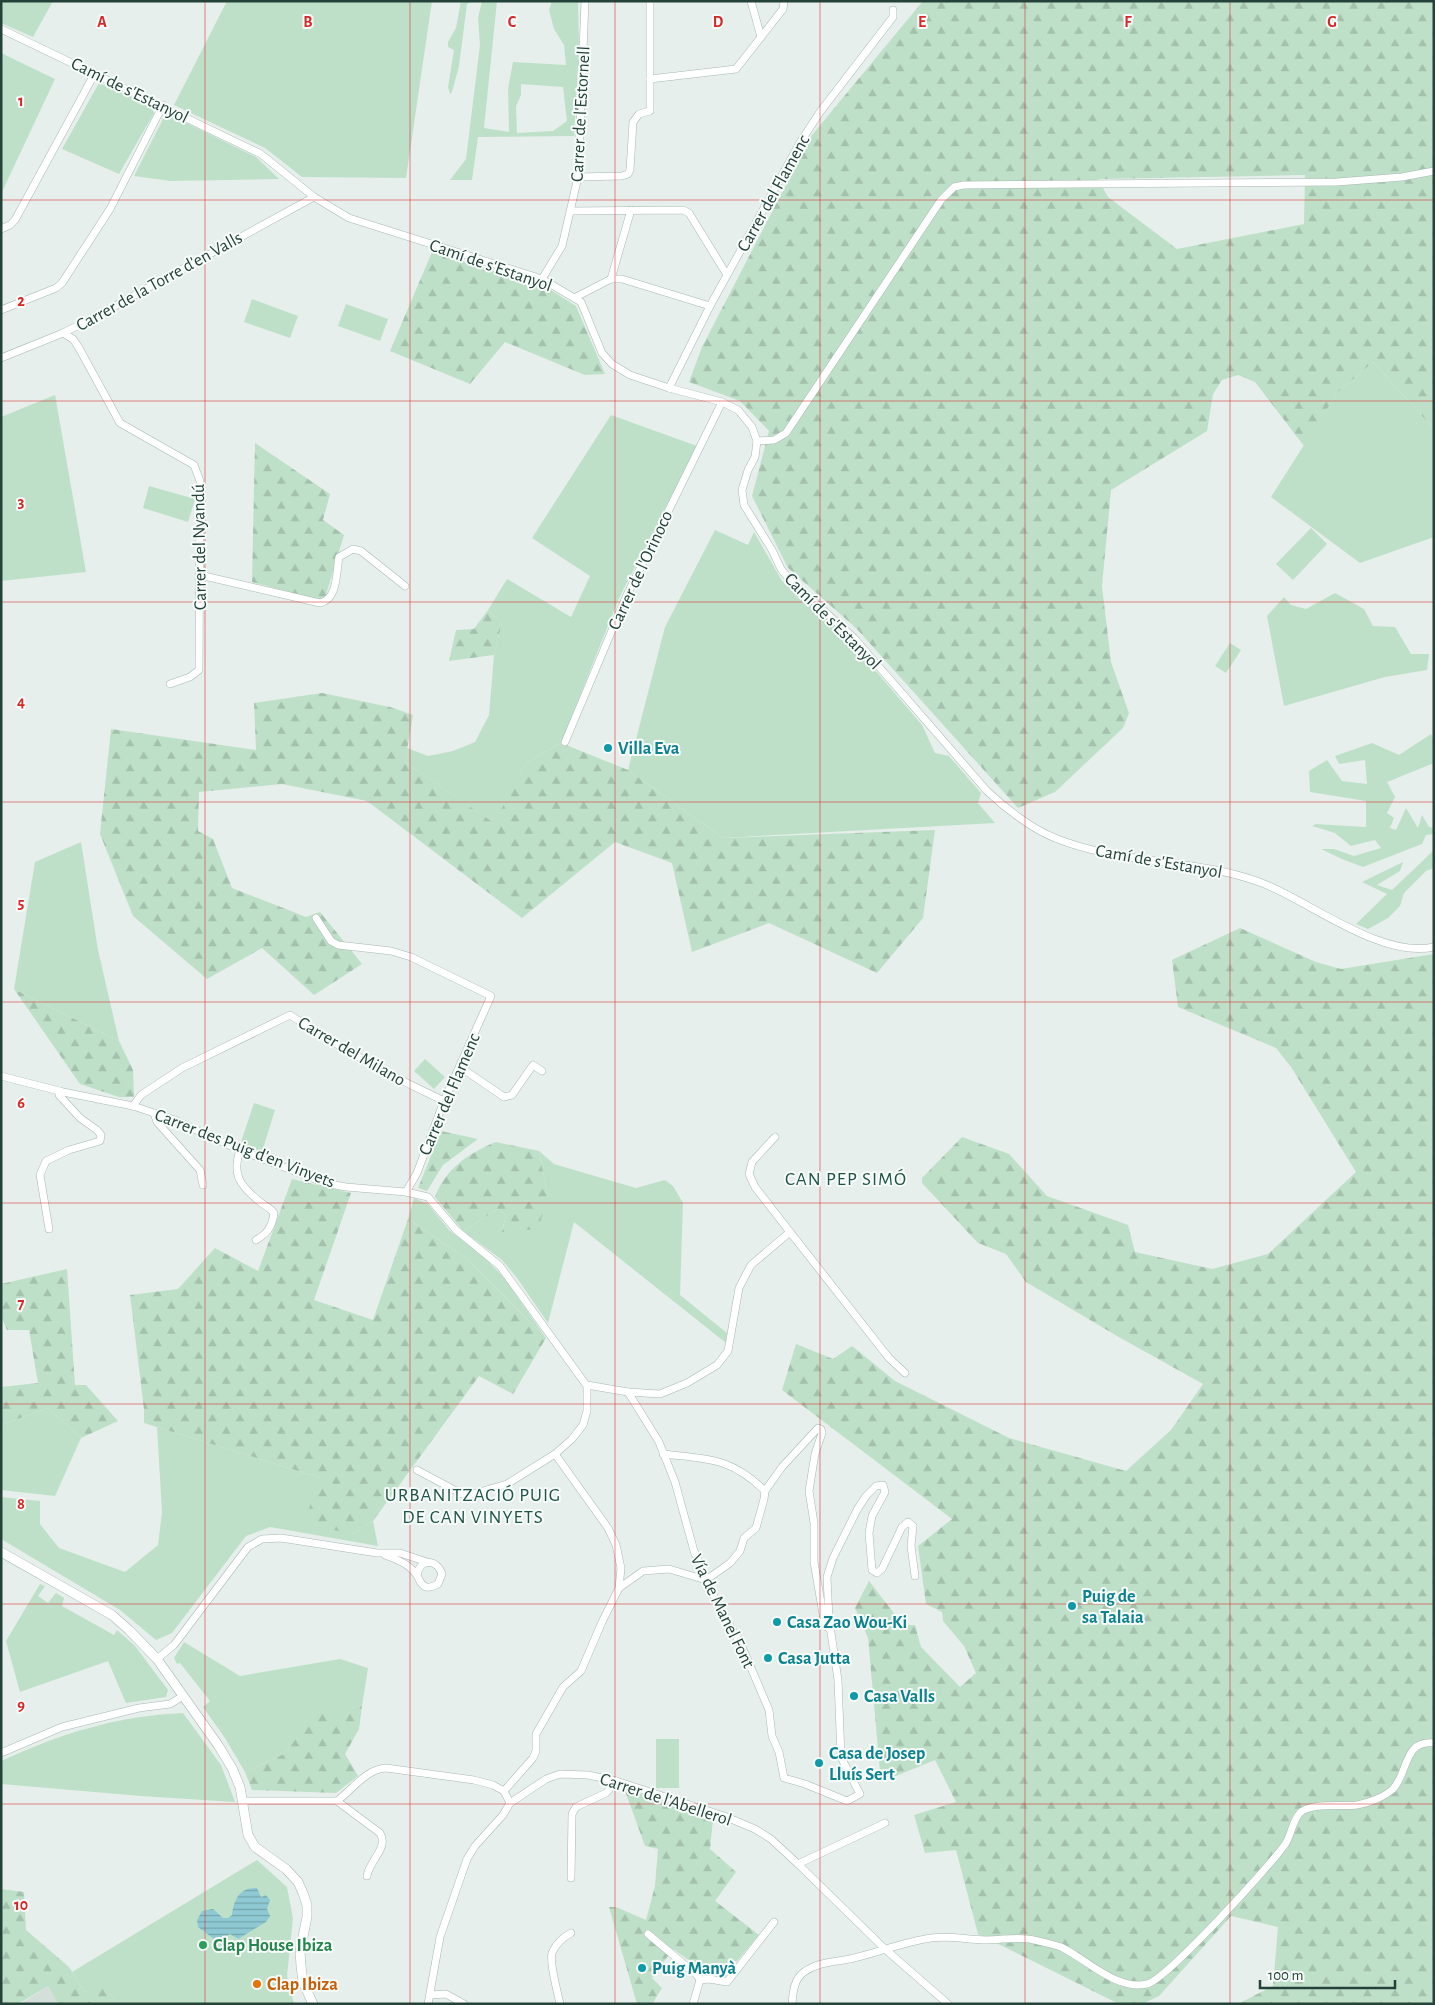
<svg xmlns="http://www.w3.org/2000/svg" width="1435" height="2005" viewBox="0 0 1435 2005" font-family="'Alegreya Sans',sans-serif">
<style>
.built{fill:#d4dfda}
.grass{fill:#bfe0c8;fill-rule:evenodd}
.forest{fill:url(#forest-firs);fill-rule:evenodd}
.water{fill:url(#water-rules)}
.lines{fill:none;stroke-linecap:round;stroke-linejoin:round}
.minor-casing{stroke:#a8b8b2;stroke-width:8}
.tertiary-casing{stroke:#a8b8b2;stroke-width:10}
.minor{stroke:#fff;stroke-width:7}
.tertiary{stroke:#fff;stroke-width:9}
.grid{fill:none;stroke:#d62828;stroke-width:1;stroke-opacity:0.55}
.culture-dot{fill:#0f9aa8;stroke:#f7fbf9;stroke-width:2}
.leisure-dot{fill:#2e9e5b;stroke:#f7fbf9;stroke-width:2}
.food-dot{fill:#e8710a;stroke:#f7fbf9;stroke-width:2}
.labels{text-anchor:middle;stroke-width:4;stroke-linejoin:round;paint-order:stroke}
.street-label{font-size:18px;fill:#24423a;stroke:#f7fbf9}
.culture-label{font-size:18px;font-weight:bold;fill:#0d838f;stroke:#f7fbf9;text-anchor:start}
.leisure-label{font-size:18px;font-weight:bold;fill:#27864d;stroke:#f7fbf9;text-anchor:start}
.food-label{font-size:18px;font-weight:bold;fill:#c56008;stroke:#f7fbf9;text-anchor:start}
.neighbourhood-label{font-size:19px;letter-spacing:1px;fill:#1f5548;stroke:#f7fbf9}
.grid-label{font-size:16px;text-anchor:middle;font-weight:bold;fill:#d62828;stroke:#f7fbf9;stroke-width:4;stroke-linejoin:round;paint-order:stroke}
</style>
<defs>
<pattern id="forest-firs" width="22" height="20" patternUnits="userSpaceOnUse" patternTransform="scale(1.25)"><rect width="22" height="20" fill="#bfe0c8"/><path d="M5 1l3.5 6h-7zM16 11l3.5 6h-7z" fill="#a4c1ad"/></pattern>
<pattern id="water-rules" width="6" height="5" patternUnits="userSpaceOnUse" patternTransform="scale(1.25)"><rect width="6" height="5" fill="#8ec9d4"/><path d="M0 2.5h6" fill="none" stroke="#74a5ad"/></pattern>
</defs>
<rect width="100%" height="100%" fill="#e6efeb"/>
<path class="built" d="M48 1986 58 2004H20Z"/>
<g class="grass">
<path d="M1 1H53L33 37 1 23Z"/>
<path d="M227 1H432L406 178 302 177 265 148 174 105Z"/>
<path d="M461 1H473L467 4 459 66 452 92 450 94 448 87 454 50 448 47V42L456 28Z"/>
<path d="M482 1H497L484 128 509 132 508 89 513 62 566 65 564 45 554 29 549 10 552 1H578L579 46 574 136 478 137 472 180H450L466 159 480 45 478 18ZM521 84 563 87 567 121 553 131 517 133 516 106 521 95Z"/>
<path d="M1 53 55 79 1 194Z"/>
<path d="M99 83 151 105 154 113 119 174 62 149Z"/>
<path d="M166 113 256 157 279 179 171 181 134 176Z"/>
<path d="M252 299 298 316 290 338 244 322Z"/>
<path d="M346 304 388 319 380 341 338 326Z"/>
<path d="M1373 362 1434 429V537L1360 563 1271 497 1337 393Z"/>
<path d="M55 395 86 572 1 581V417Z"/>
<path d="M611 415 697 446 619 598 561 743 526 763 495 824 405 762 407 748 428 756 453 751 475 742 489 715 494 655 502 623 488 610 507 579 571 617 590 576 532 538Z"/>
<path d="M149 486 195 499 188 522 143 508Z"/>
<path d="M1311 528 1327 544 1293 580 1276 564Z"/>
<path d="M715 530 748 545 754 532 782 581 846 636 922 725 935 753 949 756 981 793 978 803 995 823 723 838 628 770 665 627Z"/>
<path d="M1335 593 1364 609 1373 626 1395 627 1411 654H1429L1427 670 1385 677 1284 706 1267 616 1284 597 1291 605 1306 609Z"/>
<path d="M1230 643 1241 650 1226 673 1215 666Z"/>
<path d="M1431 734 1434 740V763L1387 782 1395 797 1387 813 1394 818 1390 828 1396 830 1406 808 1418 828 1422 815 1429 827 1434 828V834L1426 835 1422 844 1363 867 1342 859 1321 849H1334L1354 856 1381 848 1375 840 1351 846 1335 833 1312 826 1316 824 1366 827V801L1310 792 1309 771 1327 760 1342 781 1367 784 1365 760 1339 764 1335 756 1372 743 1399 755Z"/>
<path d="M81 842 98 950 119 1041 14 989 35 862Z"/>
<path d="M1434 850V868L1426 871 1404 893 1400 906 1388 918 1368 929 1356 924 1387 894 1362 882 1403 862 1400 871 1377 885 1392 890Z"/>
<path d="M425 1059 445 1077 434 1089 414 1071Z"/>
<path d="M254 1103 275 1110 262 1152 240 1145Z"/>
<path d="M539 1151 554 1164 636 1188 665 1180 673 1186 683 1203 680 1295 727 1333 726 1343 574 1222 548 1323 517 1278 502 1260 463 1231 498 1209 506 1215 502 1231 548 1197Z"/>
<path d="M414 1198 428 1204 449 1230 485 1258 505 1279 546 1338 468 1260 408 1219Z"/>
<path d="M48 1408 81 1438 55 1496 1 1490V1425Z"/>
<path d="M157 1427 321 1478 352 1534 373 1521 378 1546 270 1527 246 1536 172 1633 156 1640 120 1610 1 1539V1497L40 1501V1524L59 1548 125 1572 158 1545 162 1512Z"/>
<path d="M40 1584 45 1586 38 1596 48 1603 56 1593 64 1598 62 1606 114 1635 117 1630 135 1646 168 1690 166 1697 126 1703 108 1661 20 1692 6 1641Z"/>
<path d="M184 1642 240 1676 340 1659 368 1668 362 1706 316 1714 284 1754 245 1772 225 1738 203 1707 210 1701 180 1663 177 1664 174 1658Z"/>
<path d="M183 1713 221 1765 235 1802 141 1796 1 1784V1761C62 1733 117 1716 183 1713Z"/>
<rect x="656" y="1739" width="23" height="49"/>
<path d="M257 1860 287 1887 293 1918 287 1976 294 2004H116L107 1987 84 1992 72 1972Z"/>
</g>
<g class="forest">
<path d="M923 1H1434V429L1373 362 1337 393 1304 446 1255 382 1238 375 1222 380 1213 394 1207 431 1111 490 1102 586 1111 662 1129 713 1123 728 1055 792 1018 808 856 628 788 568 752 496 769 431 740 401 689 382 702 347 812 135ZM1305 175 1304 224 1177 249 1108 197 1098 179Z"/>
<path d="M432 252 546 287 576 306 605 374 585 375 505 342 470 384 390 351Z"/>
<path d="M255 443 330 494 323 520 344 535 325 598 319 600 252 582Z"/>
<path d="M488 610 502 623 494 655 449 661 456 630 474 629Z"/>
<path d="M322 693 390 707 413 715 405 762 494 823 526 763 561 743 628 770 723 838 935 830 923 918 877 973 769 923 692 952 672 863 615 842 522 918 367 801 282 784 199 792 198 831 213 839 232 888 306 917 320 912 362 964 314 995 262 948 207 979 133 916 100 834 111 729 256 750 254 703Z"/>
<path d="M1240 928 1316 962 1341 969 1434 954V2004H1238L1273 1986 1278 1927 1231 1916 1159 1996 1142 2004H1119L978 1934 956 1850 925 1853 914 1815 956 1802 935 1760 881 1782 868 1638 855 1608 869 1581 903 1625H915L921 1647 960 1687 976 1673 964 1646 943 1621 942 1612 926 1604 918 1546 952 1519 782 1390 796 1344 833 1359 852 1346 895 1381 1009 1438 1126 1471 1171 1430 1203 1384 1117 1336 1026 1282 1006 1254 978 1243 922 1183V1178L962 1137 1009 1154 1047 1196 1128 1225 1135 1252 1212 1269 1268 1254 1356 1172 1291 1067 1276 1048 1178 1007 1172 960Z"/>
<path d="M14 989 119 1041 133 1070 134 1097H119L80 1084Z"/>
<path d="M441 1131 478 1139 443 1165 427 1191 418 1188Z"/>
<path d="M496 1142 539 1151 548 1197 538 1229 502 1232 506 1215 498 1209 463 1231 435 1197C446 1168 469 1153 496 1142Z"/>
<path d="M292 1179 351 1193 314 1300 373 1320 408 1219 468 1260 546 1338 513 1394 479 1376 373 1521 352 1534 303 1523 321 1478 144 1423V1409L130 1295 178 1289 215 1248 258 1271Z"/>
<path d="M67 1269 75 1385H86L118 1421 81 1438 48 1408 1 1425V1387L38 1383 29 1330H7L1 1316V1284Z"/>
<path d="M362 1706 359 1729 345 1754 358 1776 336 1793 252 1790 245 1772 284 1754 316 1713Z"/>
<path d="M624 1788 713 1820 710 1849 736 1872 715 1901 759 1935 725 1975 700 1968 673 1949 652 1978 662 1988 652 2004H637L609 1907H616L646 1920 655 1886 658 1849 645 1846Z"/>
<path d="M1 1889 24 1892 26 1930 69 1967 84 1992 107 1986 116 2004H58L48 1986 18 2004H1Z"/>
</g>
<path class="water" d="M257 1888 261 1897 266 1895 270 1900 267 1909 270 1916 266 1922 238 1939 230 1934 220 1939H214L198 1927 197 1920 202 1911 213 1909 223 1918H228L232 1915C234 1900 239 1887 257 1888Z"/>
<g class="lines">
<g class="minor-casing">
<g id="minor">
<path d="M751 1 761 37"/>
<path d="M1 29 261 154 314 197 349 218 542 279 581 302 602 353 612 364 630 375 669 388 722 402 738 410 752 427 757 441 755 457 748 470 742 490 744 505 772 550 781 569 790 580 854 638 987 791C1005 808 1032 829 1055 838 1121 865 1196 858 1262 883 1311 902 1381 959 1434 947"/>
<path d="M650 79 736 69 783 9 784 1"/>
<path d="M578 177 622 176 628 174 630 170 633 122 639 114 650 111V1"/>
<path d="M571 211 683 210 689 213 727 275"/>
<path d="M1 229 10 225 15 220 95 73"/>
<path d="M542 279 562 246 578 177 585 1"/>
<path d="M611 279 631 210"/>
<path d="M576 297 611 279H622L710 306"/>
<path d="M1 310 56 288 62 283 110 209 163 105"/>
<path d="M63 333 73 339 79 348 120 423 194 465 200 481 199 670 190 677 170 684"/>
<path d="M1 358 63 333 89 320 314 197"/>
<path d="M669 388 710 306 801 141 820 112 893 17V10"/>
<path d="M757 441 774 440 786 433 941 200 954 187 964 185 1337 182 1402 177 1434 171"/>
<path d="M200 575 320 603C338 599 336 573 339 557L353 549 361 551 405 586"/>
<path d="M565 742 626 597 722 402"/>
<path d="M316 918 331 941 338 945 391 951 411 957 491 996 444 1101 417 1173 406 1192"/>
<path d="M460 1067 504 1097 512 1095 533 1065 542 1071"/>
<path d="M1 1076 63 1092 133 1106 172 1119 240 1150 325 1183 346 1187 406 1192 428 1197 456 1230 500 1266 587 1386V1411L583 1425 572 1439 555 1454 507 1484 469 1495 462 1494 417 1470"/>
<path d="M133 1106 141 1095 182 1068 290 1015C340 1048 390 1076 444 1101"/>
<path d="M154 1113 157 1122 200 1170 203 1185"/>
<path d="M775 1137 752 1162 749 1174 755 1187 790 1232"/>
<path d="M240 1150C232 1174 239 1185 259 1201 264 1206 270 1207 274 1213 272 1227 268 1233 256 1240"/>
<path d="M49 1229 40 1175 46 1161 69 1150 100 1141 101 1135 97 1130 80 1118 59 1095 60 1091"/>
<path d="M587 1385 628 1392 660 1394 687 1383 717 1365 728 1351 739 1288 751 1265 790 1232 889 1358 905 1373"/>
<path d="M628 1392 659 1442 675 1482 694 1551 712 1593 743 1649 769 1710 772 1736 779 1752 784 1778 805 1784 847 1801 860 1794 841 1757 838 1680 829 1619 827 1577 833 1558 857 1510 866 1496 876 1486 883 1485 885 1492 872 1516 869 1533 872 1570 877 1573 882 1569 902 1527 908 1522 913 1526 911 1546 915 1576"/>
<path d="M555 1454 608 1528 616 1545 621 1568 619 1588"/>
<path d="M663 1454C707 1459 731 1457 765 1491"/>
<path d="M385 1555C396 1559 409 1564 416 1574 420 1579 419 1584 426 1587 430 1588 434 1586 438 1584L442 1574C437 1559 420 1558 417 1575"/>
<path d="M157 1659 174 1645 248 1547 262 1539 281 1538 377 1553H400L427 1562"/>
<path d="M1 1753 62 1727 139 1708 170 1704 183 1696"/>
<path d="M504 1791 533 1758 536 1751V1734L563 1687 581 1671 602 1622 619 1588 643 1571 669 1569 706 1580 730 1563 740 1551 744 1538 756 1528 764 1499 765 1491 782 1467 818 1428 821 1429 822 1433 815 1454 809 1491 814 1523V1562L825 1626 830 1629"/>
<path d="M243 1801H337L380 1833C389 1848 369 1861 367 1876"/>
<path d="M337 1801C352 1790 366 1769 386 1768L474 1780 493 1785 504 1791 510 1803"/>
<path d="M798 1864 885 1823"/>
<path d="M571 1878 572 1814 576 1807 606 1793 616 1781"/>
<path d="M648 1934 697 1975 700 1980"/>
<path d="M430 1995 446 1994 464 2004"/>
<path d="M428 2004 440 1937 467 1859 475 1846 503 1815 510 1803 546 1779 560 1774 588 1775 616 1781 724 1816 755 1829 771 1839 798 1864 885 1949 948 2004"/>
<path d="M560 2004C558 1994 549 1962 552 1953 555 1945 563 1937 571 1933"/>
<path d="M693 2004 700 1980 709 1979 727 1982 774 1922"/>
<path d="M792 2004C793 1992 794 1979 804 1972 818 1962 834 1962 850 1959 877 1953 903 1942 931 1938 950 1935 968 1940 986 1940 1002 1940 1019 1936 1034 1940 1043 1942 1053 1944 1061 1947 1086 1959 1117 1991 1147 1984 1166 1980 1273 1863 1286 1843 1291 1834 1293 1821 1299 1814 1309 1802 1342 1807 1357 1805 1369 1803 1384 1797 1393 1789 1409 1772 1403 1740 1434 1743"/>
</g>
</g>
<g class="tertiary-casing">
<path id="tertiary" d="M1 1552 112 1615 129 1630 157 1659 218 1745 232 1768 240 1787 248 1835 255 1847 286 1869 298 1882 303 1893 307 1905V1917L300 1951 301 1966 303 1982 313 2004"/>
</g>
<use href="#minor" class="minor"/>
<use href="#tertiary" class="tertiary"/>
</g>
<path class="grid" d="M205 1V2004M410 1V2004M615 1V2004M820 1V2004M1025 1V2004M1230 1V2004M1 200H1434M1 401H1434M1 602H1434M1 802H1434M1 1002H1434M1 1203H1434M1 1404H1434M1 1604H1434M1 1804H1434"/>
<g class="culture-dot">
<circle cx="608" cy="748" r="5"/>
<circle cx="1072" cy="1606" r="5"/>
<circle cx="777" cy="1622" r="5"/>
<circle cx="768" cy="1658" r="5"/>
<circle cx="854" cy="1696" r="5"/>
<circle cx="819" cy="1763" r="5"/>
<circle cx="642" cy="1968" r="5"/>
</g>
<circle class="leisure-dot" cx="203" cy="1945" r="5"/>
<circle class="food-dot" cx="257" cy="1984" r="5"/>
<g class="labels">
<g class="street-label">
<text transform="translate(130 90) rotate(26)" y="6">Camí de s'Estanyol</text>
<text transform="translate(580 114) rotate(-87)" y="6">Carrer de l'Estornell</text>
<text transform="translate(773 193) rotate(-61)" y="6">Carrer del Flamenc</text>
<text transform="translate(491 265) rotate(19)" y="6">Camí de s'Estanyol</text>
<text transform="translate(159 281) rotate(-29)" y="6">Carrer de la Torre d'en Valls</text>
<text transform="translate(199 547) rotate(-91)" y="6">Carrer del Nyandú</text>
<text transform="translate(640 570) rotate(-65)" y="6">Carrer de l'Orinoco</text>
<text transform="translate(833 621) rotate(45)" y="6">Camí de s'Estanyol</text>
<text transform="translate(1159 861) rotate(10)" y="6">Camí de s'Estanyol</text>
<text transform="translate(352 1051) rotate(30)" y="6">Carrer del Milano</text>
<text transform="translate(449 1094) rotate(-67)" y="6">Carrer del Flamenc</text>
<text transform="translate(245 1148) rotate(21)" y="6">Carrer des Puig d'en Vinyets</text>
<text transform="translate(723 1611) rotate(64)" y="6">Vía de Manel Font</text>
<text transform="translate(666 1799) rotate(18)" y="6">Carrer de l'Abellerol</text>
</g>
<g class="culture-label">
<text x="618" y="754">Villa Eva</text>
<text x="1082" y="1602">Puig de<tspan x="1082" dy="21">sa Talaia</tspan></text>
<text x="787" y="1628">Casa Zao Wou-Ki</text>
<text x="778" y="1664">Casa Jutta</text>
<text x="864" y="1702">Casa Valls</text>
<text x="829" y="1759">Casa de Josep<tspan x="829" dy="21">Lluís Sert</tspan></text>
<text x="652" y="1974">Puig Manyà</text>
</g>
<g class="leisure-label">
<text x="213" y="1951">Clap House Ibiza</text>
</g>
<g class="food-label">
<text x="267" y="1990">Clap Ibiza</text>
</g>
<g class="neighbourhood-label">
<text x="846" y="1185">CAN PEP SIMÓ</text>
<text x="473" y="1501">URBANITZACIÓ PUIG<tspan x="473" dy="22">DE CAN VINYETS</tspan></text>
</g>
</g>
<g class="grid-label">
<text x="102" y="27">A</text>
<text x="308" y="27">B</text>
<text x="512" y="27">C</text>
<text x="718" y="27">D</text>
<text x="922" y="27">E</text>
<text x="1128" y="27">F</text>
<text x="1332" y="27">G</text>
<text x="21" y="106">1</text>
<text x="21" y="306">2</text>
<text x="21" y="507">3</text>
<text x="21" y="707">4</text>
<text x="21" y="908">5</text>
<text x="21" y="1108">6</text>
<text x="21" y="1309">7</text>
<text x="21" y="1509">8</text>
<text x="21" y="1710">9</text>
<text x="21" y="1910">10</text>
</g>
<rect width="1435" height="2005" fill="none" stroke="#24423a" stroke-width="5"/>
<path d="M1260 1980v8h135v-8" fill="none" stroke="#24423a" stroke-width="2.5"/>
<text x="1268" y="1980" font-size="15" fill="#24423a" stroke="#f7fbf9" stroke-width="4" paint-order="stroke">100 m</text>
</svg>
